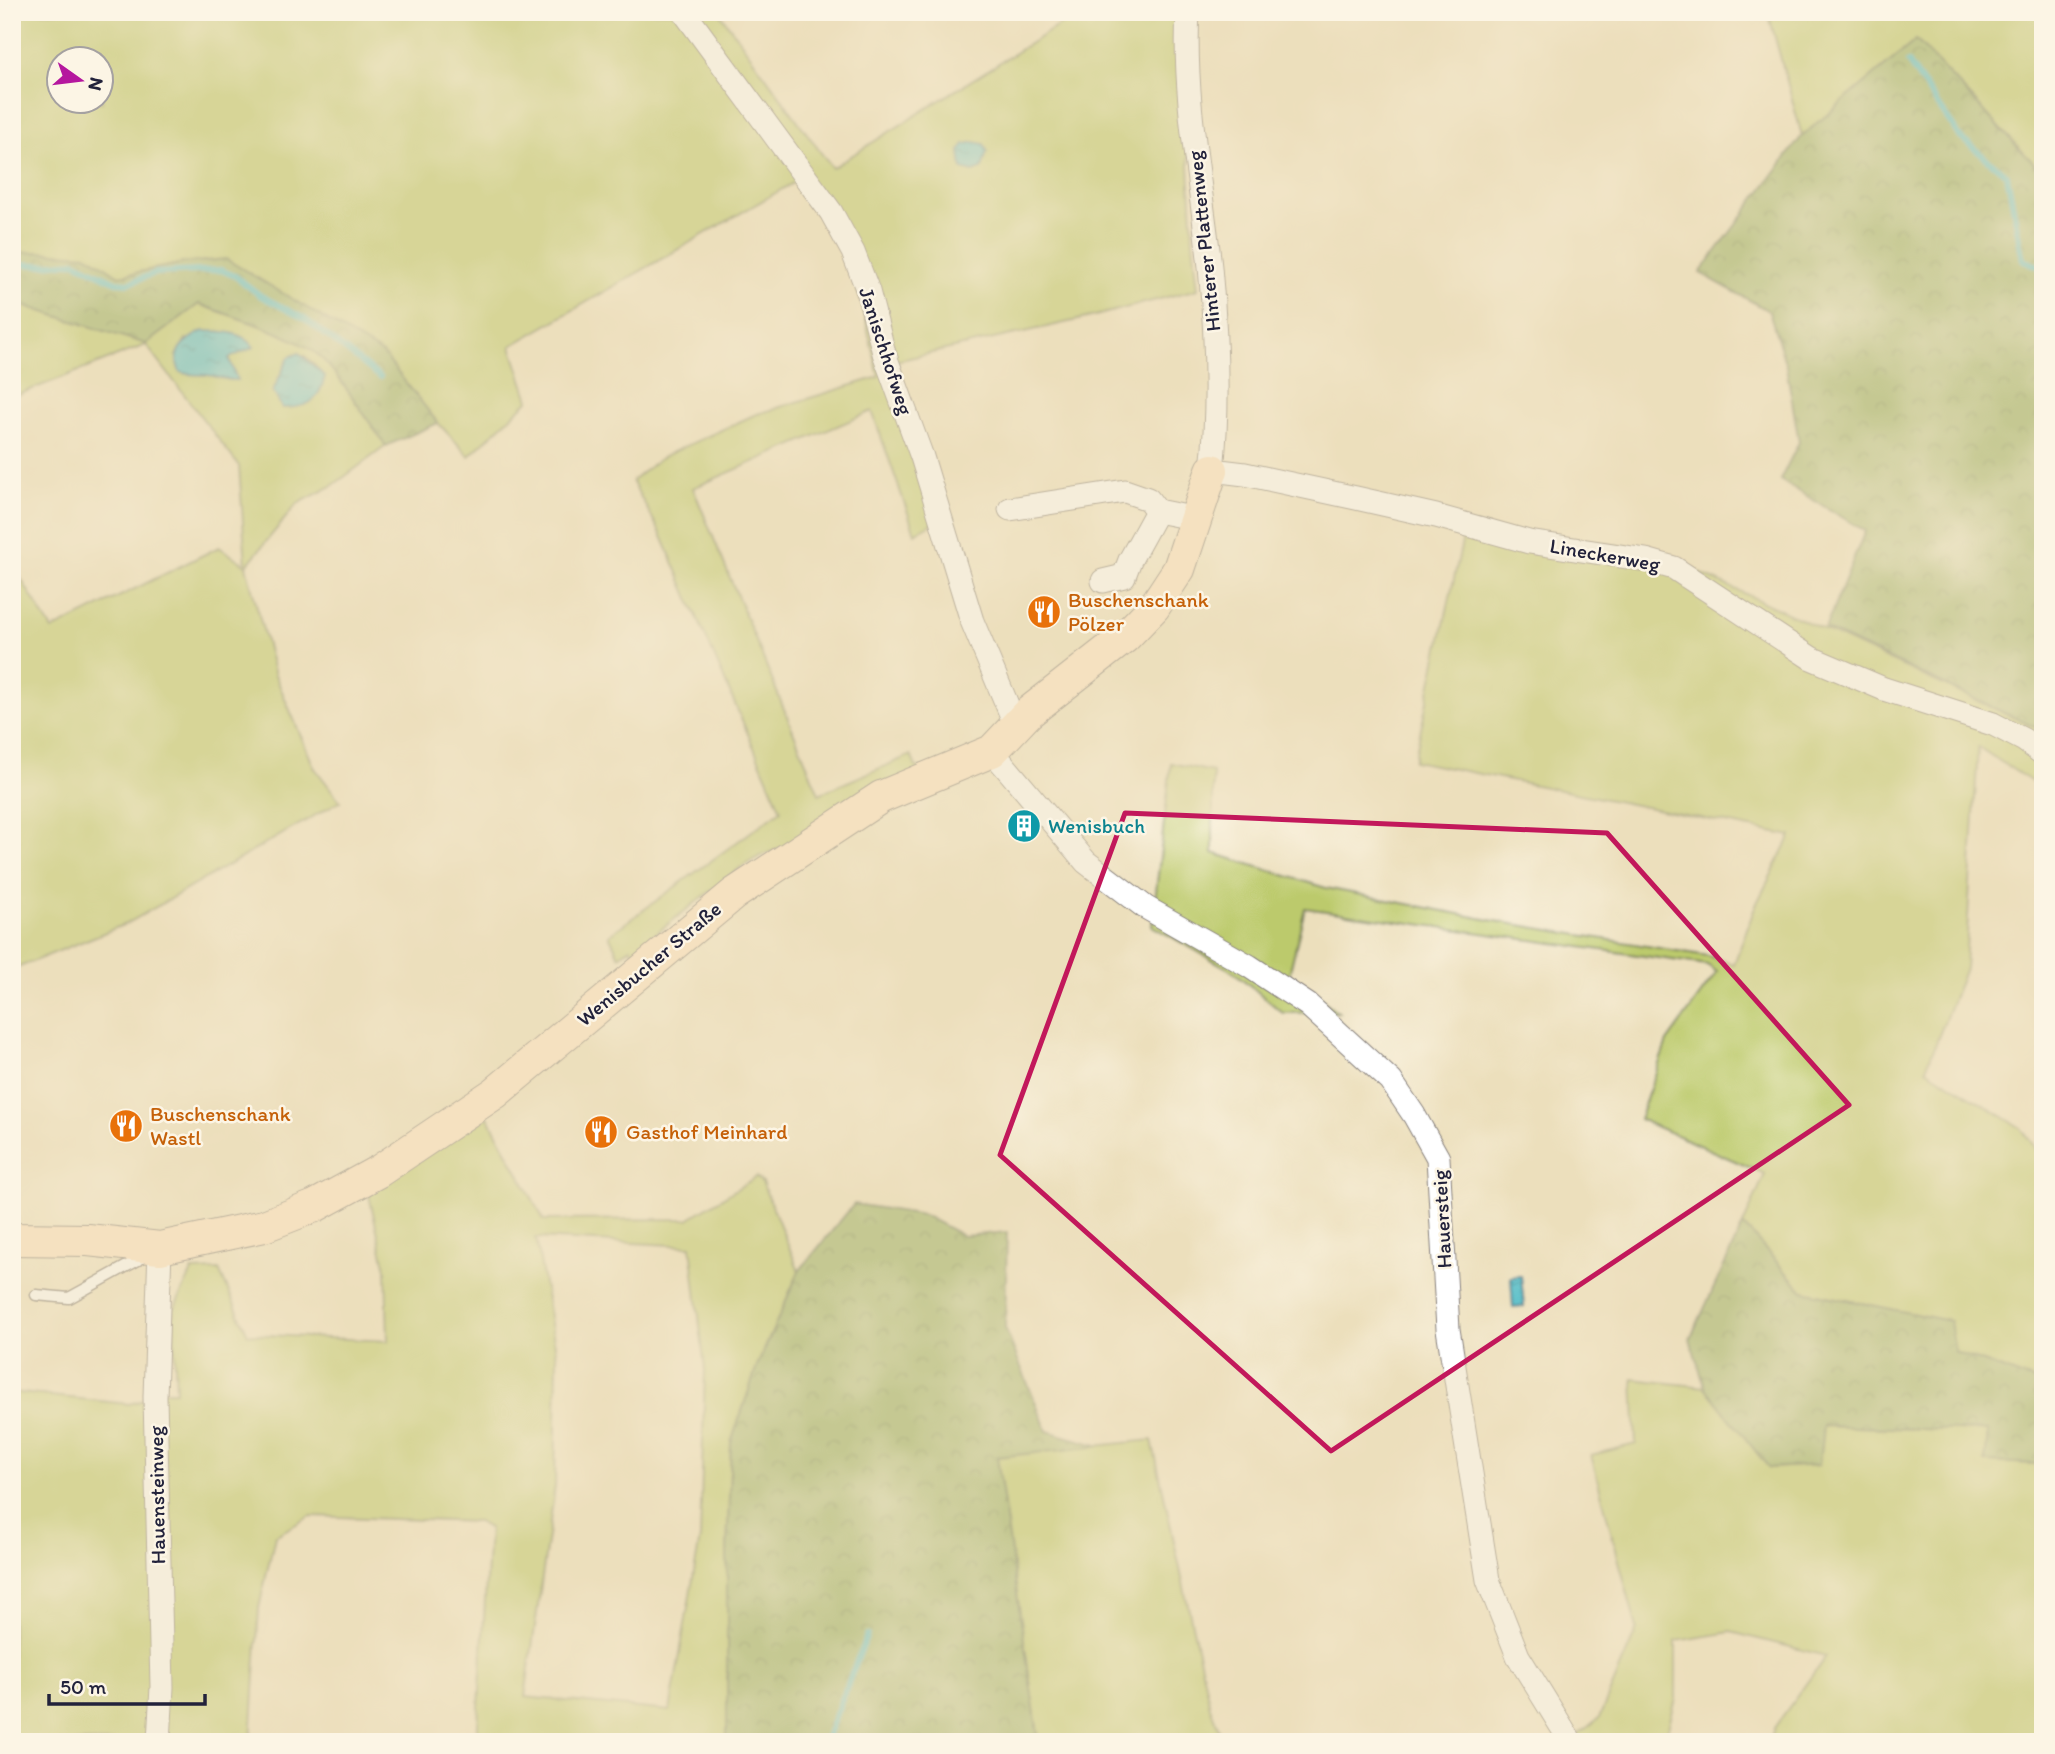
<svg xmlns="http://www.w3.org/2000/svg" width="2055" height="1754" viewBox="0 0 2055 1754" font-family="Itim,sans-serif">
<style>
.green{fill:#bcca6c;stroke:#6f7654;stroke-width:2;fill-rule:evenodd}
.forest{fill:url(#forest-crowns);stroke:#5c684e;stroke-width:2}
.water{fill:url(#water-ripples);stroke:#386e81;stroke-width:2}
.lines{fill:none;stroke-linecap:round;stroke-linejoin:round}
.stream{stroke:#4ebbc7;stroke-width:6}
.lane-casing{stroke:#87807c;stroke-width:13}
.street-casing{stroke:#87807c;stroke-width:25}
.secondary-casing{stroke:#87807c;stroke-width:34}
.lane{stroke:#fff;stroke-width:10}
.street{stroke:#fff;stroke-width:23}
.secondary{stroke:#fee4c5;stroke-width:32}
.marked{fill:none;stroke:#c2185b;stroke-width:5;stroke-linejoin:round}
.labels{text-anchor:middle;stroke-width:5;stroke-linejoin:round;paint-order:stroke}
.street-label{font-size:21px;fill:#22223b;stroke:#fcf5e5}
.food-label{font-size:21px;fill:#c56008;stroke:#fcf5e5;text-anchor:start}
.culture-label{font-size:21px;fill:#0d838f;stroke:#fcf5e5;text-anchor:start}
</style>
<defs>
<pattern id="forest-crowns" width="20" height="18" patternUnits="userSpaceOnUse" patternTransform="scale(1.75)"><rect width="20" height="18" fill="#95ae60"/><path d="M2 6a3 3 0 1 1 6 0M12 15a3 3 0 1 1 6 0" fill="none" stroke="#798d50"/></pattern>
<pattern id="water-ripples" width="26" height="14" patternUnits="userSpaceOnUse" patternTransform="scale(1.75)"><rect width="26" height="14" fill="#4ebbc7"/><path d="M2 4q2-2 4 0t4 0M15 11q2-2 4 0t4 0" fill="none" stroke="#4098a3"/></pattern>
</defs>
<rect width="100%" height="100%" fill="#fcf5e5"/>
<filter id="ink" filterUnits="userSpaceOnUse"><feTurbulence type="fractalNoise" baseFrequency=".0143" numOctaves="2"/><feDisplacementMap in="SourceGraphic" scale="14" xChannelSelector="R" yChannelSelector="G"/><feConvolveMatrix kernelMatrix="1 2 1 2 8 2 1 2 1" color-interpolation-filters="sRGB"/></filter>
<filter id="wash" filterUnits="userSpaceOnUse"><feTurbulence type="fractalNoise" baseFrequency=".00686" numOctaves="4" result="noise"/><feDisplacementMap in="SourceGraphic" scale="28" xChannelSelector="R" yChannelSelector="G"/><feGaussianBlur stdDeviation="1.57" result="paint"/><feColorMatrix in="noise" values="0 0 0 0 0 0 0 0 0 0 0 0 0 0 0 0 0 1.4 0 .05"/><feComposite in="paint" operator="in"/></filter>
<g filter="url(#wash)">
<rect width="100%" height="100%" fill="#ecdfbc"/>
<g class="green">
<path d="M12 12H719L832 168 1080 12H1181L1193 241 1198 289 1091 317 896 361 941 519 915 533 872 411 693 488 819 794 911 755 916 767 967 774 869 821 762 855 740 868 654 935 635 955 631 948 619 956 609 935 781 810 661 534 632 481 662 457 754 415 879 377 850 255 798 180 511 346 529 400 469 456 438 423 383 354 184 263 119 276 88 255 12 253ZM60 60H102V102H60Z"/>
<path d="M1768 12H2043V173L1916 40 1802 136Z"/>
<path d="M12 302 146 344 198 304C233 317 283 331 313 351 334 365 369 423 386 446L332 486 297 504 246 566 275 675 314 767 340 801 128 923 12 970V564L52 630 219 547 246 565 239 466 146 345 12 397ZM186 339 241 352 229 358 237 380C213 380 196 368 176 356ZM305 356 318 369 273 391 289 357Z"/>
<path d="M1466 524 1532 536 1648 549 2043 731V792L2032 782 1978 747 1965 968 1926 1069 2021 1128 2043 1159V1384L1955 1352 1949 1321 1803 1291 1743 1225 1765 1174 1639 1119 1667 1042 1717 972 1707 965 1305 908 1289 975 1338 1012 1283 1013 1234 972 1152 926 1171 763 1213 772V853L1326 888 1495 921 1708 956 1734 964 1755 907 1791 836 1414 761Z"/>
<path d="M488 1117 544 1220 688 1219 756 1177 762 1182 799 1271 758 1364 731 1443 727 1553V1742H477L489 1528 478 1522 311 1516 275 1536 259 1608 251 1742H12V1392L129 1404 155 1397V1391H176L173 1311 192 1271 219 1270 248 1334 388 1341 386 1269 368 1191ZM536 1238 691 1246 705 1370 700 1538 670 1711 525 1697 555 1486 557 1357Z"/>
<path d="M1633 1379 1705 1387 1769 1468 1818 1465 1822 1426 1988 1431 1985 1462 2043 1464V1742H1770L1774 1728 1826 1656 1731 1632 1676 1641V1699L1664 1742H1569L1599 1718 1637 1629 1591 1455 1636 1444Z"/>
<path d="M1152 1440 1210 1707 1224 1742H1039L996 1456Z"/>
</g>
<g class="forest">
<path d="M1916 40 2043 173V731L1825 629 1865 531 1780 480 1799 442 1786 366 1769 311 1700 273 1802 136Z"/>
<path d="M37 252 88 255 119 276 184 263 226 259 383 354 438 423 386 446C369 423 334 365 313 351 284 331 233 317 199 304L146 344 12 302V253Z"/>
<path d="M854 1204 924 1215 963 1236 1007 1232 1005 1328 1047 1431 1100 1446 997 1457 1039 1742H727V1553L731 1443 758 1364 799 1271Z"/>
<path d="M1743 1225 1803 1291 1950 1321 1955 1352 2043 1384V1464L1985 1462 1988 1431 1823 1426 1819 1465 1769 1468 1705 1387 1690 1339Z"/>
</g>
<g class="water">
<path d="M975 142 984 144 987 151 982 169 973 172 962 169 960 151 965 144Z"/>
<path d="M203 331C221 331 243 331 254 347L229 358 237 380C226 380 219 377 208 375 198 374 190 376 180 372 170 350 185 340 203 331Z"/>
<path d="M299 353 325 376C319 402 308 408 282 408L273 391 289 357Z"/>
<path d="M1521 1276 1524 1306 1513 1307 1511 1277Z"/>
</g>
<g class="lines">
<g class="stream">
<path d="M1908 62 1961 138 2007 175 2023 260 2043 268"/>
<path d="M12 264 43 265 75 262 116 282 129 283 156 273 221 270 235 276 261 296 305 319 380 377"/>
<path d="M825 1742 867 1635"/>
</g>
</g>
</g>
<g filter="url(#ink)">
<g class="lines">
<g class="lane-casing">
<path id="lane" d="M36 1295 69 1298 149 1254"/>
</g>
<g class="street-casing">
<g id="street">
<path d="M684 12 831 212 853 252 868 291 884 353 922 457 972 621 1016 726"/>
<path d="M1188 12C1183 98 1201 182 1210 267 1216 331 1219 406 1212 470L1245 474 1356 498 1436 516 1529 542 1646 560 1674 568 1811 658 1884 689 1993 724 2024 740 2043 754"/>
<path d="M1010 509 1125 491 1148 499 1157 511 1197 519"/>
<path d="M1103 581 1124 576 1130 560 1157 511"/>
<path d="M992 751 1086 862 1145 907 1249 966 1308 1005 1391 1081 1414 1115 1438 1158 1448 1329 1488 1580 1518 1656 1571 1742"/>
<path d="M159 1742 162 1687 155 1397 160 1248"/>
</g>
</g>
<g class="secondary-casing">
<path id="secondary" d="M12 1239 88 1240 160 1248 264 1226 315 1206 379 1171 495 1093 734 894 881 797 992 751 1028 713 1125 637 1154 607 1179 569 1212 470"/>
</g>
<use href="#lane" class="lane"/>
<use href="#street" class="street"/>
<use href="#secondary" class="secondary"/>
</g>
</g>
<path d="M0 0H2055V1754H0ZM1125 813 1607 833 1849 1105 1331 1451 1000 1155Z" fill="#ecdfbc" fill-opacity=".55" fill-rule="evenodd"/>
<path class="marked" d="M1125 813 1607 833 1849 1105 1331 1451 1000 1155Z"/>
<defs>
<g id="restaurant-disc" transform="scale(1.75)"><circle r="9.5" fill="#e8710a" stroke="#fcf5e5"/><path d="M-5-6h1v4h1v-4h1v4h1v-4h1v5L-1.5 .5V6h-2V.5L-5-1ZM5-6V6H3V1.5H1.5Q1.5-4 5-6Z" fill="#fff"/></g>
<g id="building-disc" transform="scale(1.75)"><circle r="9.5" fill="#0f9aa8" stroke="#fcf5e5"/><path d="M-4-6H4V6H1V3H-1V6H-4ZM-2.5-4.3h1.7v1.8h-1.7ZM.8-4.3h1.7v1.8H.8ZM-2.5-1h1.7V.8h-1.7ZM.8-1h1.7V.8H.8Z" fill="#fff"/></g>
</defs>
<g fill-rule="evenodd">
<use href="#restaurant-disc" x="1044" y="612"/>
<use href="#building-disc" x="1024" y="826"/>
<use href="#restaurant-disc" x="126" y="1126"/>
<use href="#restaurant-disc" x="601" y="1132"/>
</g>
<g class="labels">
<g class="street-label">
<text transform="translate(1204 241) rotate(-96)" y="7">Hinterer Plattenweg</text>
<text transform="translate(886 351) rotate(72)" y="7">Janischhofweg</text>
<text transform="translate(1605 555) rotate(10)" y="7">Lineckerweg</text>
<text transform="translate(649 964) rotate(-40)" y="7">Wenisbucher Straße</text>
<text transform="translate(1442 1219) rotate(-93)" y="7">Hauersteig</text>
<text transform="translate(157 1495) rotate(-91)" y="7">Hauensteinweg</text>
</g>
<g class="food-label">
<text x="1068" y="607">Buschenschank<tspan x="1068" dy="24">Pölzer</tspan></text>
<text x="150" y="1121">Buschenschank<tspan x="150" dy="24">Wastl</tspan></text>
<text x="626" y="1139">Gasthof Meinhard</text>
</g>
<g class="culture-label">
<text x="1048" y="833">Wenisbuch</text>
</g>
</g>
<rect width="2055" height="1754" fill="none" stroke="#fcf5e5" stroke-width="42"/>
<g transform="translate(80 80) rotate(104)"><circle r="33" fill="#fcf5e5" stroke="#a5a1a1" stroke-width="2"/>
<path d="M0-5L12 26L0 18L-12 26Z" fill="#b5179e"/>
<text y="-10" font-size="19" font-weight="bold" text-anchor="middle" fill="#22223b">N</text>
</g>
<path d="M49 1694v10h156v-10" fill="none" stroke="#22223b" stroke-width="3.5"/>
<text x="60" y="1694" font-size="21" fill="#22223b" stroke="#fcf5e5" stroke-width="5" paint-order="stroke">50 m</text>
</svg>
